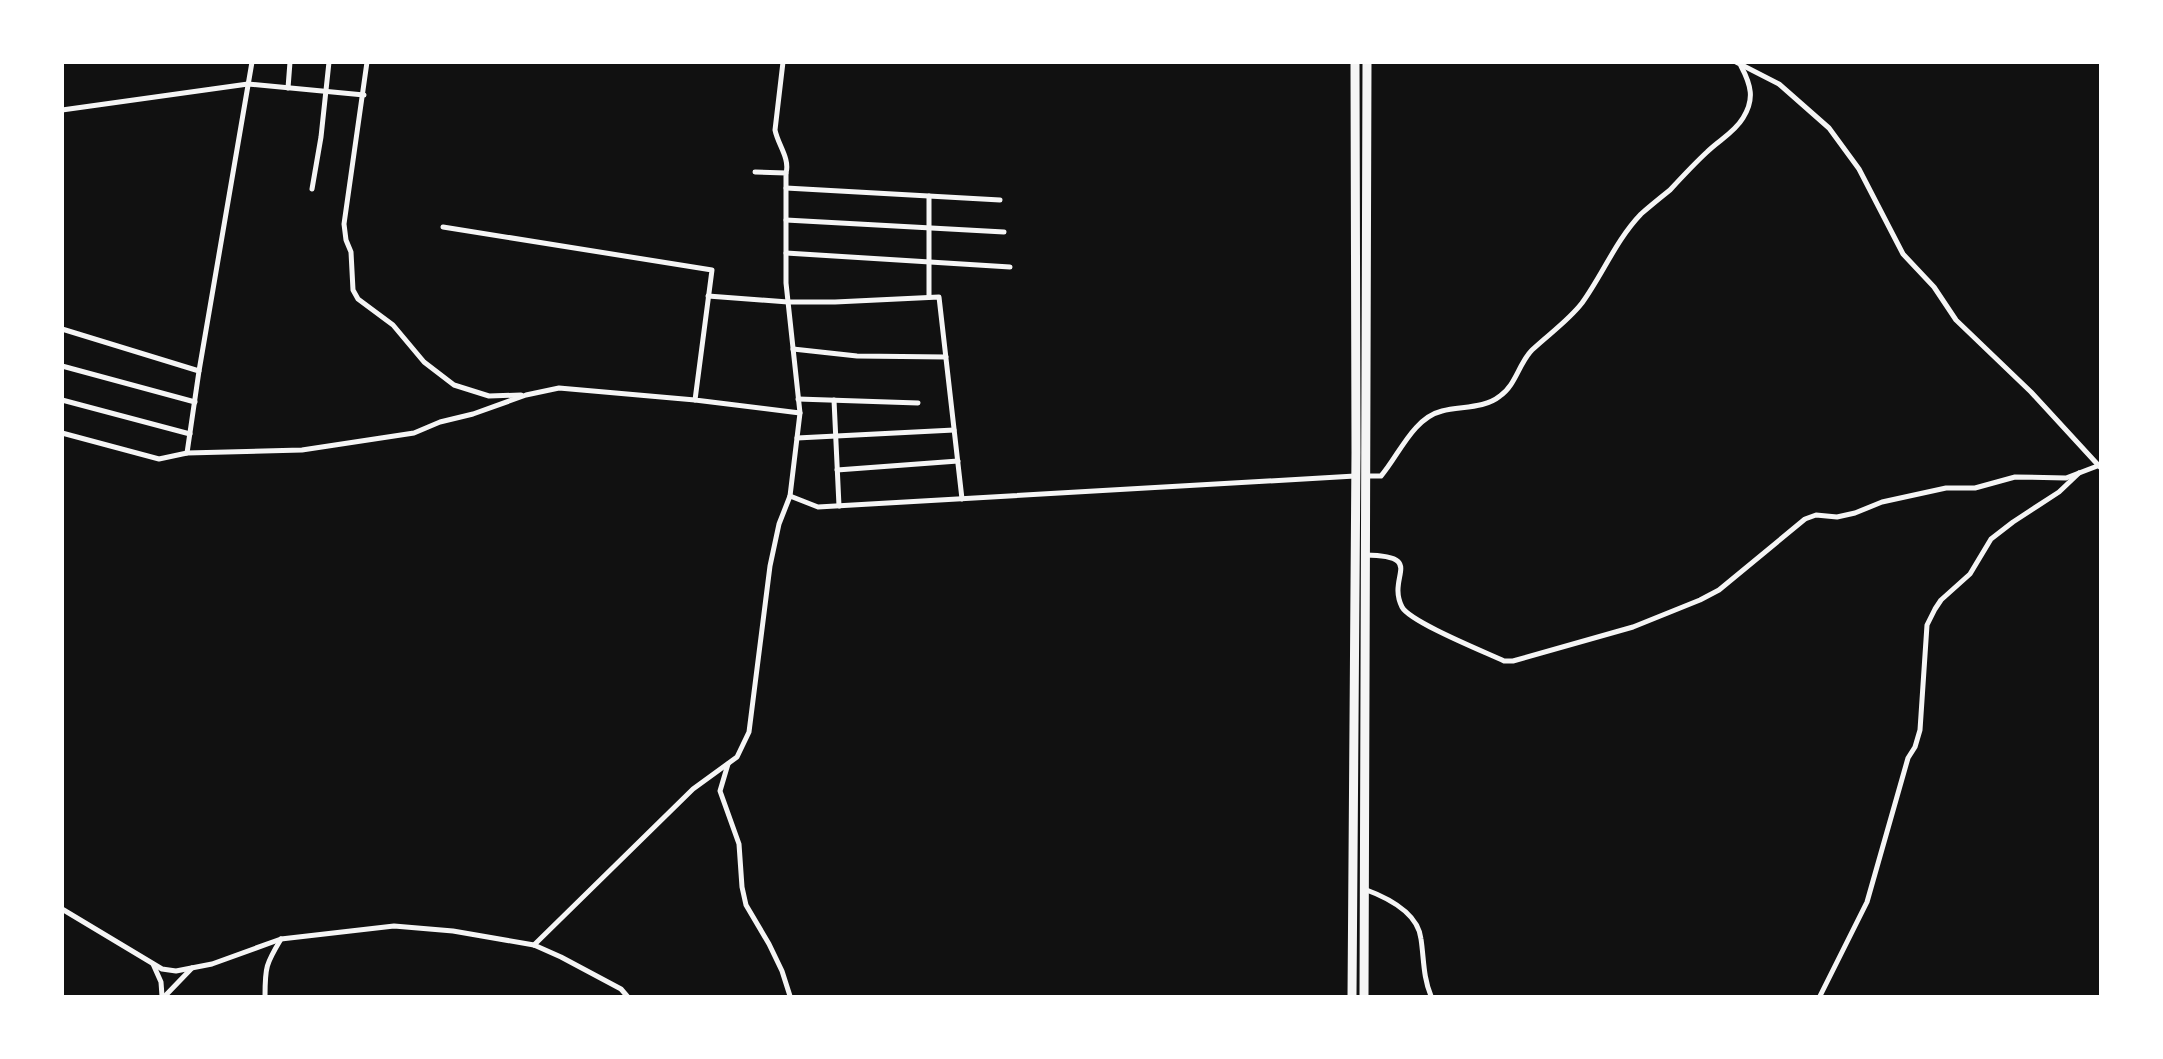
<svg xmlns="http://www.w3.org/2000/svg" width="2163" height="1059" viewBox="0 0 2163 1059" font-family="'Source Sans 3',sans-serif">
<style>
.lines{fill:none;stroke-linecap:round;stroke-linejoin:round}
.minor{stroke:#f5f5f5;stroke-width:5}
.trunk{stroke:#f5f5f5;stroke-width:9}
</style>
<rect width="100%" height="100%" fill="#111"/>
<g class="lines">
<g class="minor">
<path d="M367 62 344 224 346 240 351 252 353 290 358 299 393 325 424 362 454 385 489 396 521 395"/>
<path d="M783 62 775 130C778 145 790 158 786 173"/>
<path d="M1736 62 1779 84 1829 128 1859 169 1903 254 1934 287 1956 320 2031 392 2100 467"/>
<path d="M288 88 290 62"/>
<path d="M62 110 248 84 364 95"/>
<path d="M786 188 1000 200"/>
<path d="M312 189 321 137 329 62"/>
<path d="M786 220 1004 232"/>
<path d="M443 227 712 270 695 400 800 413"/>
<path d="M786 253 1010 267"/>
<path d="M708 296 788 302H835L939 297 962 499"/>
<path d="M929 297V196"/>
<path d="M62 329 199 371 187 453"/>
<path d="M793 349 857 356 946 357"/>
<path d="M62 366 195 402"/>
<path d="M199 371 252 62"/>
<path d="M798 399 918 403"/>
<path d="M62 400 190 434"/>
<path d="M834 400 839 506"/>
<path d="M62 433 159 459 187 453 302 450 414 433 440 422 473 414 526 395 559 388 695 400"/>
<path d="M797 438 954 430"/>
<path d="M837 470 958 461"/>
<path d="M1366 476H1381C1399 455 1413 418 1442 411 1461 406 1484 409 1500 396 1516 385 1519 363 1532 350 1549 334 1568 321 1582 303 1603 274 1616 240 1641 214 1650 206 1660 198 1670 190 1682 177 1694 164 1707 152 1719 140 1734 133 1743 118 1755 99 1751 85 1741 66"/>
<path d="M790 496 818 507 1355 476"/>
<path d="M1365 555C1427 556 1386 576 1402 607 1410 622 1485 652 1504 661H1513L1633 627 1700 600 1719 590 1805 519 1816 515 1837 517 1855 513 1882 502 1946 488H1975L2015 477 2066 478 2100 465"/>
<path d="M728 764 720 791 739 844 742 887 746 905 769 944 782 971 790 996"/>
<path d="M1364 889C1386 897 1418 912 1421 939 1424 959 1423 977 1431 996"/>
<path d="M62 909 162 969 176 971 212 964 281 939 394 926 453 931 534 945 561 957 621 989 627 996"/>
<path d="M534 945 693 789 737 757 749 732 770 566 779 524 790 496 800 413 786 283V173L755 172"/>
<path d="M153 964 161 982 162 996"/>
<path d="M165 996 192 968"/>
<path d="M265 996C265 967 266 964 281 939"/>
<path d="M1820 996 1867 902 1908 758 1915 747 1920 730 1927 625 1935 609 1941 600 1970 574 1991 539 2013 522 2059 492 2079 473"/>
</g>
<g class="trunk">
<path d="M1352 996 1356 452 1355 62"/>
<path d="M1364 996 1367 62"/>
</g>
</g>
<rect width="2163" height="1059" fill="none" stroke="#ffffff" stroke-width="128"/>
</svg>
